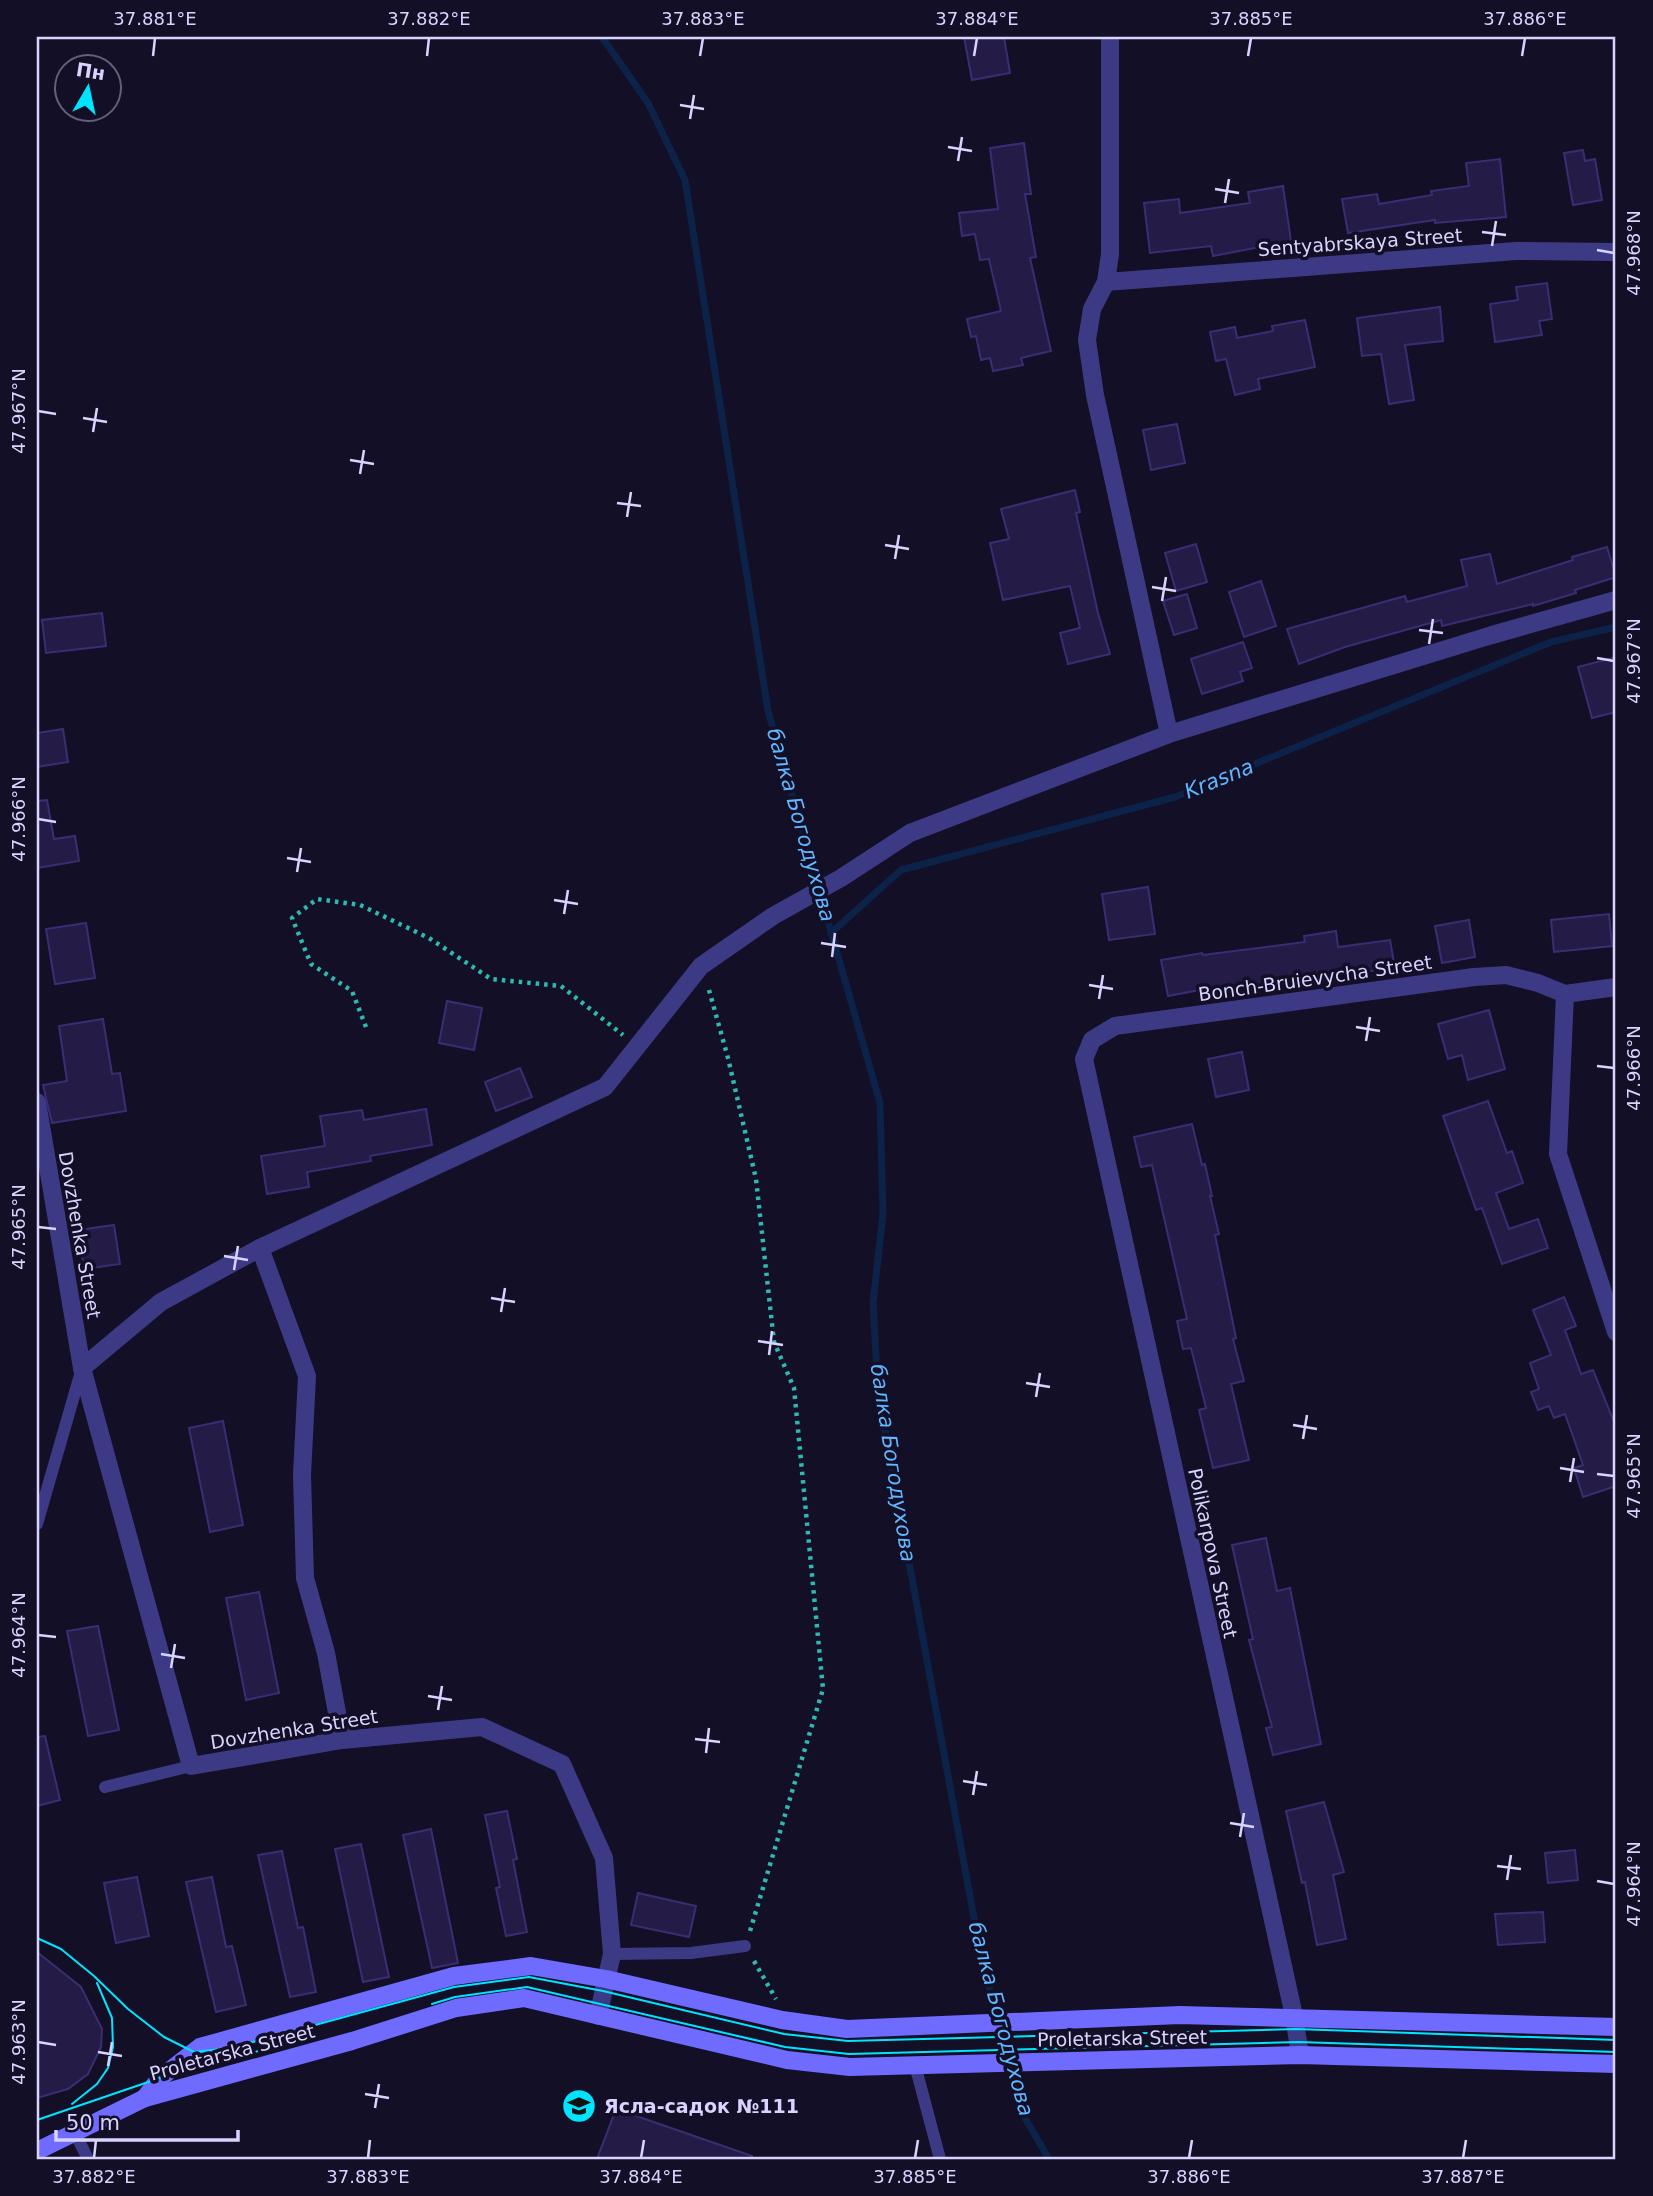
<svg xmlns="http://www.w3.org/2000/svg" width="1653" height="2196" viewBox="0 0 1653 2196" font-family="'DejaVu Sans',sans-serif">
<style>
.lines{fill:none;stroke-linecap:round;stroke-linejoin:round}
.stream{stroke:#0c2248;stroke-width:7}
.building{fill:#241b47;stroke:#3b2d73;stroke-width:2}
.path{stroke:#2fb8b0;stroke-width:4.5;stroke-dasharray:3.5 5;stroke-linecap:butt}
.service{stroke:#3d3a85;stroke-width:12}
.minor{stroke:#3d3a85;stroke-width:18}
.secondary{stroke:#6f6bff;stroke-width:18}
.tram{stroke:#00e5ff;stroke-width:2}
.ticks{fill:none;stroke:#d9d4ff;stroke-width:2.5}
.labels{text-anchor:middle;stroke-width:7;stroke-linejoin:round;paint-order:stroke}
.street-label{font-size:19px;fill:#d9d4ff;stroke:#130f26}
.poi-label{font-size:19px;font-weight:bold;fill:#d9d4ff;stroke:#130f26;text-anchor:start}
.water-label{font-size:21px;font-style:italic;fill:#62b6ff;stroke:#130f26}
.neatline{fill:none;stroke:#d9d4ff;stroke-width:2.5}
.ticks-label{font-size:18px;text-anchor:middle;fill:#d9d4ff}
</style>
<rect width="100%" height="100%" fill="#130f26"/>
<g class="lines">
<g class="stream">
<path d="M602 37 648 103 685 180 768 711 880 1103 883 1214 873 1303 878 1392 982 1962 1025 2118 1049 2159"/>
<path d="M831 933 901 870 1175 797 1551 642 1616 627"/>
</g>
</g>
<g class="building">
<path d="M964 37H1004L1010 73 972 80Z"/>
<path d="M1024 143 1031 194H1025L1036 257 1030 258 1051 351 1021 358 1023 365 993 371 990 358 981 360 976 336 971 337 967 319 1001 311 989 259 980 260 975 234 962 236 959 213 998 209 990 148Z"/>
<path d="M1583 150 1585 161 1595 159 1602 200 1573 205 1564 153Z"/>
<path d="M1500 159 1506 217 1435 223V220L1348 233 1342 199 1377 194 1379 204 1432 195 1431 191 1469 186 1466 163Z"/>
<path d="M1283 186 1291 241 1213 256 1211 246 1150 253 1144 203 1179 199 1180 213 1250 203 1248 192Z"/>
<path d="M1547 283 1552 319 1539 321 1542 335 1495 342 1490 304 1518 300 1516 287Z"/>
<path d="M1440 307 1443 341 1405 345 1414 400 1389 404 1381 354 1362 356 1357 318Z"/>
<path d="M1305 320 1315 367 1258 379 1260 389 1235 395 1226 359 1216 361 1210 332 1235 327 1237 338 1273 331 1272 326Z"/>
<path d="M1177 424 1185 463 1151 470 1143 430Z"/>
<path d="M1075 490 1080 512 1076 513 1098 613 1110 654 1068 664 1060 633 1080 628 1070 586 1003 600 990 543 1009 539 1001 509Z"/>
<path d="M1196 544 1207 582 1176 591 1165 553Z"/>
<path d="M1607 547 1616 577 1575 590 1576 593 1533 606V604L1442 626 1441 620 1345 647 1299 664 1287 629 1405 596 1407 602 1467 586 1461 560 1490 554 1497 584 1573 560 1572 557Z"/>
<path d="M1261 581 1276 626 1244 637 1229 592Z"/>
<path d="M1187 594 1197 628 1174 635 1163 601Z"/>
<path d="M102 613 106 646 46 653 42 620Z"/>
<path d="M1243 642 1252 668 1240 672 1243 681 1202 694 1191 659Z"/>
<path d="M1616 657V712L1592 718 1578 667Z"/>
<path d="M63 729 68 762 37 767V733Z"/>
<path d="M47 800 54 839 75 836 79 861 37 868V801Z"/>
<path d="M1148 887 1155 934 1109 940 1102 894Z"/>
<path d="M1609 914 1612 946 1554 952 1551 920Z"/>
<path d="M1469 920 1475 957 1442 963 1435 926Z"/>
<path d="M86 923 95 978 55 984 46 929Z"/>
<path d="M1336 931 1338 947 1390 940 1395 968 1359 973 1358 967 1290 977V980L1250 987 1222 991 1221 986 1168 996 1161 960 1202 953 1203 955 1305 942 1304 936Z"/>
<path d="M447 1001 482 1008 474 1050 439 1043Z"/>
<path d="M1489 1010 1505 1069 1468 1080 1462 1055 1448 1059 1438 1024Z"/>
<path d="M103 1019 112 1074 120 1073 126 1111 52 1123 43 1085 67 1081 59 1026Z"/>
<path d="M1242 1052 1249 1090 1216 1097 1208 1059Z"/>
<path d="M520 1068 532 1097 496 1111 485 1082Z"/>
<path d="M1488 1101 1507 1153 1512 1151 1523 1183 1496 1193 1509 1229 1538 1219 1548 1248 1502 1264 1482 1208 1476 1210 1443 1116Z"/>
<path d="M426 1109 432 1145 370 1156 371 1161 307 1172 309 1187 267 1194 261 1156 325 1146 320 1116 362 1110 364 1120Z"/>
<path d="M1192 1124 1202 1165 1205 1164 1212 1196H1210L1219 1234 1215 1235 1236 1338 1233 1339 1244 1381 1231 1384 1249 1460 1213 1468 1199 1410 1206 1408 1191 1348 1183 1349 1177 1321 1187 1319 1152 1165 1141 1167 1134 1137Z"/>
<path d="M114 1225 120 1264 84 1269 78 1230Z"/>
<path d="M1564 1297 1576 1326 1565 1330 1581 1374 1593 1370 1616 1427V1486L1583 1497 1574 1468 1583 1465 1565 1414 1554 1418 1549 1406 1538 1410 1531 1392 1539 1389 1530 1363 1551 1355 1533 1310Z"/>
<path d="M223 1421 243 1525 210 1532 189 1428Z"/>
<path d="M1266 1538 1277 1591 1290 1588 1321 1744 1273 1755 1266 1728 1272 1727 1249 1640 1253 1639 1232 1545Z"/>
<path d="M259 1592 279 1693 246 1700 226 1598Z"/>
<path d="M98 1626 119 1730 88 1736 67 1631Z"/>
<path d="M45 1736 60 1800 37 1806V1737Z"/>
<path d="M1324 1802 1344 1872 1333 1875 1346 1939 1317 1945 1305 1882 1302 1883 1286 1811Z"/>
<path d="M507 1811 517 1859 513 1860 527 1932 506 1936 496 1888 500 1887 485 1815Z"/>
<path d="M431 1829 458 1963 432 1968 403 1835Z"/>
<path d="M361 1844 389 1977 363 1982 335 1849Z"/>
<path d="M1575 1850 1578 1880 1548 1883 1545 1853Z"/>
<path d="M282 1851 298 1928 303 1927 316 1992 290 1997 258 1855Z"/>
<path d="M137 1877 149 1936 116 1943 104 1883Z"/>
<path d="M212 1877 226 1947 232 1946 246 2005 216 2012 186 1882Z"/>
<path d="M638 1893 696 1906 689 1937 631 1925Z"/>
<path d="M1543 1912 1545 1942 1498 1945 1495 1914Z"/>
<path d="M37 1952 81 1987 102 2029 101 2047 88 2074 68 2089 37 2098Z"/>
<path d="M616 2109 752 2156V2159H597Z"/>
</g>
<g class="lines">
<g class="path">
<path d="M709 990 728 1058 756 1179 774 1342 794 1388 823 1689 750 1931"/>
<path d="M366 1027 352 991 311 964 292 918 317 899 360 905 429 938 491 979 561 986 623 1035"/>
<path d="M754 1961 776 1999"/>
</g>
<g class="service">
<path d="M37 1524 82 1368"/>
<path d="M105 1787 191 1766"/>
<path d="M612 1954 691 1953 745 1946"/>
<path d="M915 2065 940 2159"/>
<path d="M75 2133 88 2159"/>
</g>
<g class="minor">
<path d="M1110 37V254L1106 282 1092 309 1087 340 1095 395 1169 734"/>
<path d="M1106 282 1516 251 1616 252"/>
<path d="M1565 994 1558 1154 1616 1332"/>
<path d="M37 1102 82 1368 191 1766 342 1740 482 1727 562 1764 604 1858 612 1954 598 2016"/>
<path d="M260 1248 307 1376 302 1475 305 1578 326 1653 342 1740"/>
<path d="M82 1368 161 1302 260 1248 605 1087 701 966 773 916 841 878 910 833 1169 734 1492 635 1616 600"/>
<path d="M1300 2055 1294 2016 1084 1059 1092 1040 1115 1026 1474 977 1506 975 1538 983 1565 994 1616 987"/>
</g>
<g class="secondary">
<path d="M145 2098 160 2078 200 2047 454 1976 531 1966 606 1979 782 2020 847 2029 1180 2015 1616 2027"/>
<path d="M37 2151 145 2098 352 2041 456 2008 524 1998 787 2060 850 2067 1300 2055 1616 2064"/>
</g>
<g class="tram">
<path d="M37 1938 61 1949 94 1976 128 2009 164 2037 194 2052 231 2048 454 1987 529 1977 603 1991 784 2034 848 2041 1296 2029 1616 2040"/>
<path d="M432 2004 455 1997 527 1987 785 2047 849 2054 1298 2042 1616 2052"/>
<path d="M72 2104 97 2084 108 2068 113 2047 112 2018 97 1983"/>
<path d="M37 2120 160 2078 317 2035"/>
</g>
</g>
<path class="ticks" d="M153 56 155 38M427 56 429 38M700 56 703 38M974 56 977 38M1248 56 1251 38M1522 56 1525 38M680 105 704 109M690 119 694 95M948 147 972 151M958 161 962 137M1215 189 1239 193M1225 203 1229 179M1482 232 1506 235M1492 246 1496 221M1597 250 1614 253M38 411 56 414M83 418 107 422M93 432 97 408M350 460 374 464M360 474 364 450M617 503 641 506M627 517 631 492M885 545 909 549M895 559 899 535M1152 587 1176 591M1162 601 1166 577M1419 630 1443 633M1429 644 1433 619M1597 658 1614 661M38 819 56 822M287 858 311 862M297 872 301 848M554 900 578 904M564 914 568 890M821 943 846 947M832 957 835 933M1089 985 1113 989M1099 999 1103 975M1356 1027 1380 1031M1366 1041 1370 1017M1597 1066 1614 1068M38 1227 56 1229M224 1256 248 1260M234 1270 238 1246M491 1298 515 1302M501 1312 505 1288M758 1341 783 1345M769 1355 772 1331M1026 1383 1050 1387M1036 1397 1040 1373M1293 1425 1317 1429M1303 1439 1307 1415M1560 1468 1584 1472M1597 1474 1614 1476M1570 1482 1574 1458M38 1635 56 1637M161 1654 185 1658M171 1668 175 1644M428 1696 452 1700M438 1710 442 1686M695 1739 720 1742M706 1753 709 1728M963 1781 987 1785M973 1795 977 1771M1230 1823 1254 1827M1240 1837 1244 1813M1497 1866 1521 1869M1507 1880 1511 1855M1597 1881 1614 1884M38 2042 56 2045M98 2052 122 2056M108 2066 112 2042M365 2094 389 2098M375 2108 379 2084M94 2158 96 2140M368 2158 370 2140M641 2158 644 2140M915 2158 918 2140M1189 2158 1192 2140M1463 2158 1466 2140"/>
<defs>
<g id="school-disc" transform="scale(1.75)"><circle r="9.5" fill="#00e5ff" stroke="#130f26"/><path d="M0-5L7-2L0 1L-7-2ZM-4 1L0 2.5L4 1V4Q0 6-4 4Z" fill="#111"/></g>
</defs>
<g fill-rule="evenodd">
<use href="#school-disc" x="579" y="2106"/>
</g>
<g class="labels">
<g class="street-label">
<text transform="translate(1360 242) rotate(-4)" y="7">Sentyabrskaya Street</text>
<text transform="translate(1315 978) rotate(-8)" y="7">Bonch-Bruievycha Street</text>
<text transform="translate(80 1235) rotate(80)" y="7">Dovzhenka Street</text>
<text transform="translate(1213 1553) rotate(78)" y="7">Polikarpova Street</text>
<text transform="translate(294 1729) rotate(-9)" y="7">Dovzhenka Street</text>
<text transform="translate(1122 2038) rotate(-1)" y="7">Proletarska Street</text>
<text transform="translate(232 2052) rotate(-15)" y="7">Proletarska Street</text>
</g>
<g class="poi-label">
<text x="604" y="2113">Ясла-садок №111</text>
</g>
<g class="water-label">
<text transform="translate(1219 779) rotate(-22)" y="7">Krasna</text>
<text transform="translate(801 825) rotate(74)" y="7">балка Богодухова</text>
<text transform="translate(893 1463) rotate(81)" y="7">балка Богодухова</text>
<text transform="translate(1001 2019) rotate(75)" y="7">балка Богодухова</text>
</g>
</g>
<rect width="1653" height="2196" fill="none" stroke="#130f26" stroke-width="77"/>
<g transform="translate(88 88) rotate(9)"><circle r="33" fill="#130f26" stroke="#625e7d" stroke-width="2"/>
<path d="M0-5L12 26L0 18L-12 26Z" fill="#00e5ff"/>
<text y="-10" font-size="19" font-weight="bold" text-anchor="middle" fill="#d9d4ff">Пн</text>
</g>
<path d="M56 2130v10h182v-10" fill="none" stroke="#d9d4ff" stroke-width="3.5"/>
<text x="66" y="2130" font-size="21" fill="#d9d4ff" stroke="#130f26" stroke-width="5" paint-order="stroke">50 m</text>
<rect x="38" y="38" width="1576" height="2120" class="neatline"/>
<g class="ticks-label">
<text x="155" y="25">37.881°E</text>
<text x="429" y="25">37.882°E</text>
<text x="703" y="25">37.883°E</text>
<text x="977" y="25">37.884°E</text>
<text x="1251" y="25">37.885°E</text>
<text x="1525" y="25">37.886°E</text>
<text transform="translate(1634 253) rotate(-90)" y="6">47.968°N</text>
<text transform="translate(19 411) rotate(-90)" y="6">47.967°N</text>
<text transform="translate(1634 661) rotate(-90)" y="6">47.967°N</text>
<text transform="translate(19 819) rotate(-90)" y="6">47.966°N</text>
<text transform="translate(1634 1068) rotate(-90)" y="6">47.966°N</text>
<text transform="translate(19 1227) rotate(-90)" y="6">47.965°N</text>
<text transform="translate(1634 1476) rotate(-90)" y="6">47.965°N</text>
<text transform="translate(19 1635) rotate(-90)" y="6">47.964°N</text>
<text transform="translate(1634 1884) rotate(-90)" y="6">47.964°N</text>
<text transform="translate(19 2042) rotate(-90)" y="6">47.963°N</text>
<text x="94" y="2183">37.882°E</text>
<text x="368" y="2183">37.883°E</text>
<text x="641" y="2183">37.884°E</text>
<text x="915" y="2183">37.885°E</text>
<text x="1189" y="2183">37.886°E</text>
<text x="1463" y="2183">37.887°E</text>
</g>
</svg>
